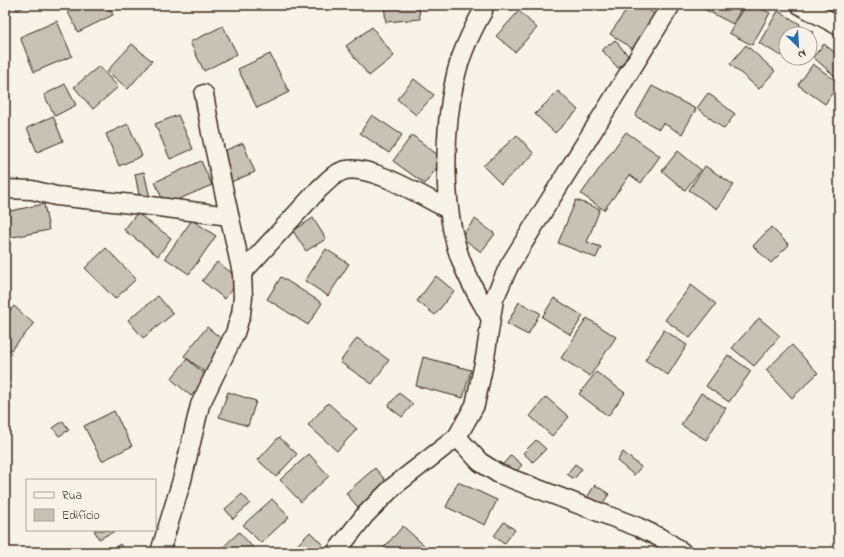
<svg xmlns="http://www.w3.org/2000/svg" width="844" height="557" viewBox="0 0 844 557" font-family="'Indie Flower',sans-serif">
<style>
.building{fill:#c8c1b6;stroke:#3b2a1e}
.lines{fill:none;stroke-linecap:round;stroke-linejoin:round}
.street-casing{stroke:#3b2a1e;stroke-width:21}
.street{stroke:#f7f3e8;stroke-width:18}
</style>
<rect width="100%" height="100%" fill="#f7f3e8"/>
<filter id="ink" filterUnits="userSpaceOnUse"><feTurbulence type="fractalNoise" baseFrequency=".025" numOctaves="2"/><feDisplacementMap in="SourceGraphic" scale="8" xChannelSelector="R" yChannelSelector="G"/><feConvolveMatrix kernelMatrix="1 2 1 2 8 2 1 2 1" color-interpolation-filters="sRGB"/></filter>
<g filter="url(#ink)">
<g class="building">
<path d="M15 5H29L17 10Z"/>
<path d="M72 5H108L113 15 78 32 66 8Z"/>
<path d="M384 5H419L420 19 386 22Z"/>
<path d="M630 5H642L656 15 633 49 610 34Z"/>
<path d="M701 5H743L733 24 700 7Z"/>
<path d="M745 5H754L770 13 752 45 729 33Z"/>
<path d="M519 11 537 28 515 52 496 36Z"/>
<path d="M778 11 800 24 795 34H786V48L781 56 759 43Z"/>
<path d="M57 21 72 56 34 72 20 37Z"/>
<path d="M223 26 237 54 204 71 190 42Z"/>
<path d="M800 26 813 32 810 37V34H796Z"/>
<path d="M372 27 394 56 369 76 346 46Z"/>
<path d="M615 40 630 58 618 68 602 50Z"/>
<path d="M132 44 152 61 128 89 107 71Z"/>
<path d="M824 44 839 56V76L837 78 813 57Z"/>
<path d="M746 45 775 71 759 89 730 64Z"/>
<path d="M270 54 289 92 257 108 238 69Z"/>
<path d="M813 64 839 83 825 104 798 85Z"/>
<path d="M99 66 118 87 93 109 74 87Z"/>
<path d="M414 79 434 95 416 115 397 99Z"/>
<path d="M65 84 76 105 55 116 44 95Z"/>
<path d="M652 86 696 109 682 134 663 123 659 129 635 116Z"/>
<path d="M839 87V105L834 103 839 94 836 93Z"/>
<path d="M558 91 578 110 555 133 535 114Z"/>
<path d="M708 93 735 114 724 129 697 108Z"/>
<path d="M178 115 193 149 170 159 155 124Z"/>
<path d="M372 115 402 135 389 153 360 133Z"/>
<path d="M53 116 63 141 37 152 27 128Z"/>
<path d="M128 124 142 156 119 166 106 134Z"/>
<path d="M626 132 660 156 641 183 630 175 604 210 581 194Z"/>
<path d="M412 135 443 159 425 184 393 161Z"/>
<path d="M517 135 534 154 501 184 483 166Z"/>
<path d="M243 143 255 172 231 182 219 153Z"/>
<path d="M678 151 701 170 685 190 662 171Z"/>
<path d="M201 161 212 185 165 205 155 182Z"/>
<path d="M705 166 734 185 717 209 689 190Z"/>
<path d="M144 172 150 198 140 200 135 174Z"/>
<path d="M576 200 600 209 587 242 601 247 596 258 558 243Z"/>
<path d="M44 204 49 230 8 238 5 212Z"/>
<path d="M137 213 171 238 158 256 124 230Z"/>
<path d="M313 218 326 239 306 251 293 231Z"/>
<path d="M475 219 495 234 481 252 461 237Z"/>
<path d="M192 220 216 236 189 274 165 258Z"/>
<path d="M771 227 789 245 771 263 753 246Z"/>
<path d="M106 248 136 279 115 299 85 268Z"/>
<path d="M326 249 349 264 328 296 305 281Z"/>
<path d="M217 262 240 279 225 299 202 281Z"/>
<path d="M436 276 454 291 435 315 417 301Z"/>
<path d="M281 277 322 303 308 325 267 299Z"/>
<path d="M691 285 716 304 690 338 665 320Z"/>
<path d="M158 296 173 314 143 338 128 320Z"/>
<path d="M554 298 583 316 571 335 542 317Z"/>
<path d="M519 302 540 313 528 335 507 324Z"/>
<path d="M14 306 34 324 10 351 5 347V316Z"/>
<path d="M587 318 616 337 590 376 561 358Z"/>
<path d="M759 318 780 336 754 366 732 348Z"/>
<path d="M207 327 227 343 205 372 184 356Z"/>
<path d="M664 330 687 345 668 375 645 360Z"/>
<path d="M357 338 389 360 372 384 340 362Z"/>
<path d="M792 345 818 373 792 398 766 370Z"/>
<path d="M728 355 751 371 729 402 706 386Z"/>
<path d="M423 357 471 370 463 398 416 386Z"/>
<path d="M187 359 208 377 191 396 171 379Z"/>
<path d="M596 372 625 393 608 416 579 394Z"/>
<path d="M228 392 256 401 248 426 219 417Z"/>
<path d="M399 393 413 404 402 417 388 406Z"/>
<path d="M701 393 726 408 706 440 681 425Z"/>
<path d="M546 397 569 417 552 436 530 416Z"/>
<path d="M328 403 357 429 337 451 308 425Z"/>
<path d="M114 411 132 446 102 461 84 426Z"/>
<path d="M63 421 69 430 59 436 53 428Z"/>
<path d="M279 437 297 454 276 477 258 460Z"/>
<path d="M536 440 546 449 533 462 523 453Z"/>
<path d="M623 452 641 467 634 475 617 461Z"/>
<path d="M309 454 329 476 301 502 280 480Z"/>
<path d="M511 455 522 465 513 475 502 465Z"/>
<path d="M575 464 582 469 574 479 567 474Z"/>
<path d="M375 468 391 487 362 512 346 493Z"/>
<path d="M458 482 497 500 485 525 446 507Z"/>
<path d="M595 485 609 494 600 507 586 499Z"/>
<path d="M242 494 250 503 233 519 225 509Z"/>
<path d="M272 499 289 517 261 543 243 525Z"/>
<path d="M504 522 515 530 504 544 494 536Z"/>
<path d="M403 526 428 549 425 552H380Z"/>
<path d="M94 530H117L99 539Z"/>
<path d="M239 532 257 552H218Z"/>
<path d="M310 532 329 551 328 552H290Z"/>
<path d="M120 544 125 552H108Z"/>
</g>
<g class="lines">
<g class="street-casing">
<g id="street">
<path d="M482 5 483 11C471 32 460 55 455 79 443 131 442 213 462 263 469 282 480 299 490 317"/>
<path d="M800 5 839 26"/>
<path d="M5 189 32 190 56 196 151 206 229 216"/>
<path d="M242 273 319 189C327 182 335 172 346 170 373 165 423 197 448 209"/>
<path d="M457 437 480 462 499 474 638 527 663 539 682 552"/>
<path d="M160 552 182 480 200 405 235 333 241 314 243 297 242 273 211 133 204 94"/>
<path d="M336 552 365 515 394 486 457 437 475 405 485 358 494 299 509 266 671 5"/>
</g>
</g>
<use href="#street" class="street"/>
</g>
</g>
<rect width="844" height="557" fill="none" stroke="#f7f3e8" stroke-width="20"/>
<rect x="10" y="10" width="824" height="537" fill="none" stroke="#3b2a1e" stroke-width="1.5" filter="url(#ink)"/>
<rect x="26" y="479" width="130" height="52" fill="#f7f3e8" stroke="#aca397"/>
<rect x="34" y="492" width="20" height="6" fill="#f7f3e8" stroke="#aca397"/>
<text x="62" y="499" font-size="12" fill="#3b2a1e">Rua</text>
<rect x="34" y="509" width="20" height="12" fill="#c8c1b6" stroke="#aca397"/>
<text x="62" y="519" font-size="12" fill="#3b2a1e">Edifício</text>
<g transform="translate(798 46) rotate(155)"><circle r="19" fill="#f7f3e8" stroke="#aca397"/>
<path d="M0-3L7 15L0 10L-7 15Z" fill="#1f6fb2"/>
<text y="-6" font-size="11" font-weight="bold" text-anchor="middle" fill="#3b2a1e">N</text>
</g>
</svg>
